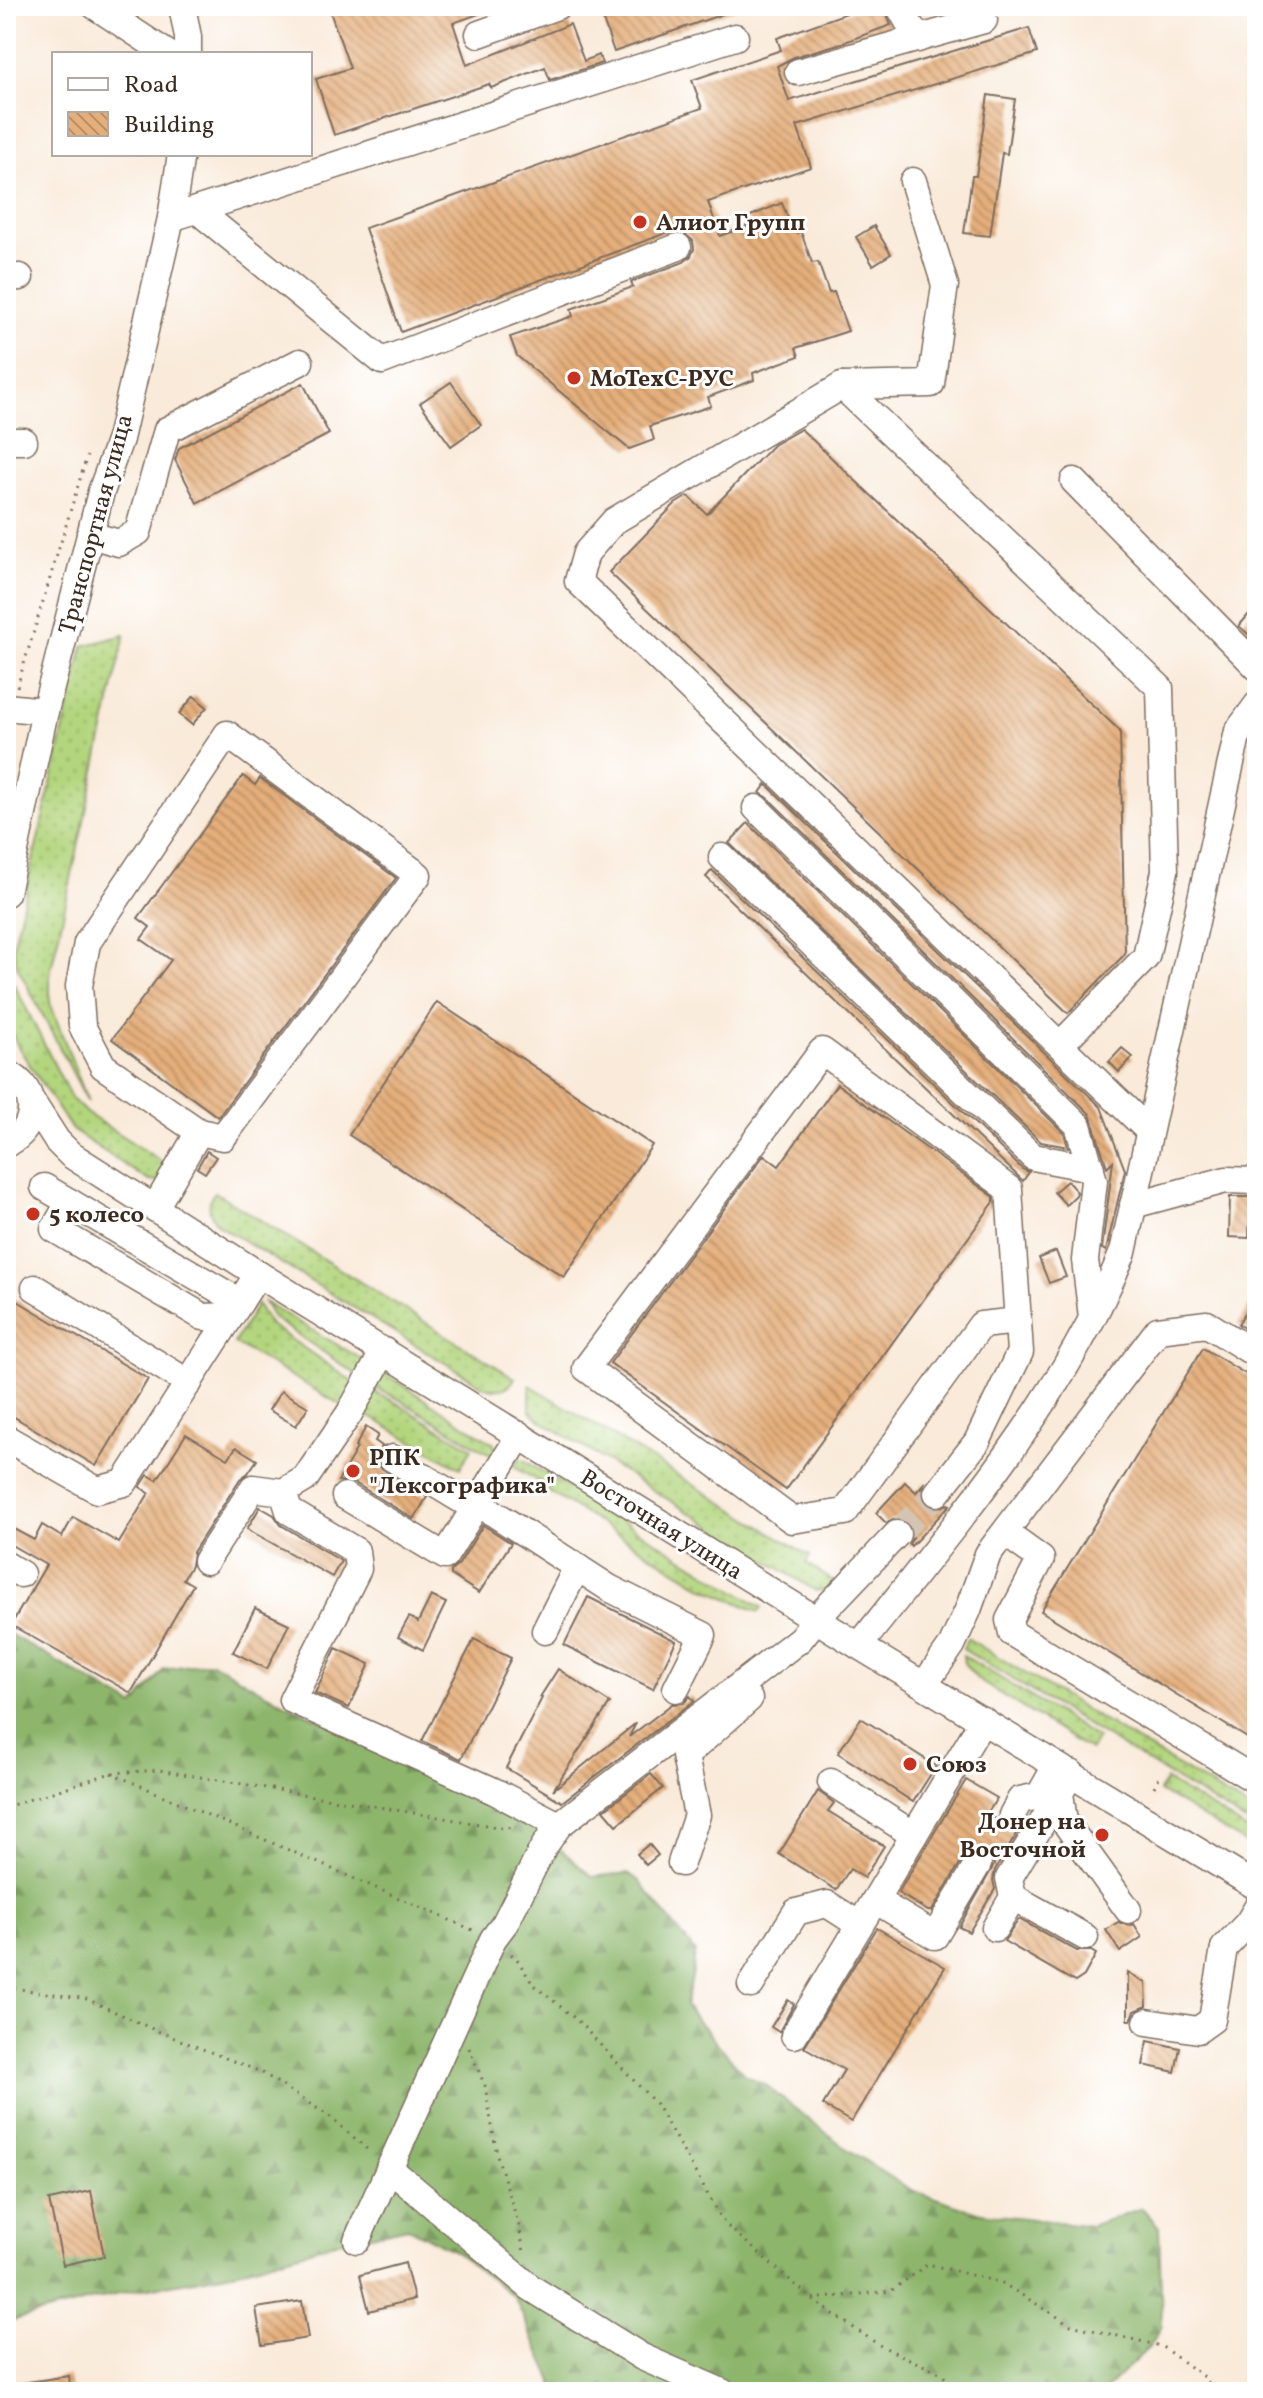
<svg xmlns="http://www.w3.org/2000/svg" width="1263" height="2398" viewBox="0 0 1263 2398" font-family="Vollkorn,serif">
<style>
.grass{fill:url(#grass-dots);stroke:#76804e;stroke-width:2}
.forest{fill:url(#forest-firs);stroke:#647045;stroke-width:2}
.building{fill:url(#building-back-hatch)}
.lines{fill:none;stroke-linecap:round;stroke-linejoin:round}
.minor-tunnel{stroke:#d3c4b4;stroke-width:26;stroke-dasharray:26 13;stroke-linecap:butt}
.minor-casing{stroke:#7e6d5f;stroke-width:29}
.path{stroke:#7e6d5f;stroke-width:3;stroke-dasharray:2 6;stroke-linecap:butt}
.minor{stroke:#fff;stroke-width:26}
.poi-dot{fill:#c8321e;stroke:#fff;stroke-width:3}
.labels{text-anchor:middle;stroke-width:6;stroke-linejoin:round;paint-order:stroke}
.poi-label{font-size:24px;font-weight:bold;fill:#3b2a1e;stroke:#fff;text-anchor:start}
.street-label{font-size:24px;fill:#3b2a1e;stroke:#fff}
</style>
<defs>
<pattern id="grass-dots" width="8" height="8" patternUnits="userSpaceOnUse" patternTransform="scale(2)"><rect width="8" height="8" fill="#b2d57d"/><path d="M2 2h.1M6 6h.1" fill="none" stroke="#9ab76c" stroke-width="1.8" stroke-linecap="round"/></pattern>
<pattern id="forest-firs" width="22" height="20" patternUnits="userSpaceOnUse" patternTransform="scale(2)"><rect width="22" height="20" fill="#8db66c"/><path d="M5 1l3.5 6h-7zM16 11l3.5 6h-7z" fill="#749458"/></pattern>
<pattern id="building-back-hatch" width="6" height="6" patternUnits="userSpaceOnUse" patternTransform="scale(2)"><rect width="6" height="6" fill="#e5af7b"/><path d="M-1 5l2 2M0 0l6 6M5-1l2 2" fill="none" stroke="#bb8f64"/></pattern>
</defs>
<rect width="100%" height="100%" fill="#fff"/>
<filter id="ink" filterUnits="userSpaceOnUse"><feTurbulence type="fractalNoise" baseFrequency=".0125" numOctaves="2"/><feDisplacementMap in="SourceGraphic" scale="16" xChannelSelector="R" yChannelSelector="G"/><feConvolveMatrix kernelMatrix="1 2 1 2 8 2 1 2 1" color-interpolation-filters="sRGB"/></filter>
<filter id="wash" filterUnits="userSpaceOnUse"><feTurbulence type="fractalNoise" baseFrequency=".006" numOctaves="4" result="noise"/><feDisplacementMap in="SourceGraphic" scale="32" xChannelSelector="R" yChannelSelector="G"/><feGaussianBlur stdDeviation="1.8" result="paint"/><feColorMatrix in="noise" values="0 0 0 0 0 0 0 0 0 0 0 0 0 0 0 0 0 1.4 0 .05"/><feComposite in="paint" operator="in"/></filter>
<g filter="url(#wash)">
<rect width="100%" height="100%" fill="#f9ead9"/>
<g class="grass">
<path d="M125 635 50 974V1003L88 1102 17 966 13 947 83 646Z"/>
<path d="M7 984H14L71 1098 86 1113 169 1166 160 1181H149L72 1130 20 1050 6 1023Z"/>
<path d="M215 1192 515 1378C508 1391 498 1391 485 1387L218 1225C209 1214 205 1203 215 1192Z"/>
<path d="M264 1302 365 1361 363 1379 273 1318Z"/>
<path d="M257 1304 269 1324 359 1386 346 1408 234 1343Z"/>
<path d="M386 1374 494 1444 497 1453 495 1457 395 1397 371 1386Z"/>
<path d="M530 1385 810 1556 806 1563 834 1582 826 1591H816L540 1420 530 1411Z"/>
<path d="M369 1390 393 1401 472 1448 460 1468 356 1409Z"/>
<path d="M518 1459H522L762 1607 759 1612 705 1588 541 1487 542 1484 515 1467Z"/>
<path d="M967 1638 1257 1814V1829L963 1649Z"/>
<path d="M963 1655 1097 1738 1090 1750 978 1680 964 1663Z"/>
<path d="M1166 1780 1257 1836V1850L1159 1791Z"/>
</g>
<path class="forest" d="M6 1632 134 1706 164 1669 212 1662 265 1693 373 1746 491 1797 558 1847 592 1877 628 1873 638 1880 695 1952 692 1977 685 2006 743 2073 766 2086 847 2149 911 2190 981 2213 1091 2226 1142 2208 1159 2227 1162 2326 1149 2347 1103 2392H558L514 2297 456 2252 408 2227 334 2243 227 2274 126 2292 6 2322Z"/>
<g id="blocks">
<g class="building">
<path d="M328 6H495L496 8 453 23 467 65 570 24 584 61 599 55 602 63 550 80 545 67 491 88 489 84 334 135 316 79 350 68Z"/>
<path d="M634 6H740V8L614 52 602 17Z"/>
<path d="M866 6H883L891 25 842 43 794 57 777 66 789 101 1029 28 1037 53 797 126 811 167 708 202 720 236 750 225 748 217 782 203 794 233 801 232 812 263 818 262 829 293 834 292 848 331 796 348 799 356 753 373 754 380 708 397 711 406 650 426 654 440 629 449 517 356 510 337 573 316 571 309 633 287 631 282 684 262 691 256 694 249 693 241 684 233 682 227 401 332 365 228 702 108 692 80 781 50 777 38Z"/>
<path d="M988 95 1015 99 1007 154 1002 153 990 236 964 233 972 176H976Z"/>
<path d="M874 226 891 254 873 265 856 237Z"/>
<path d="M451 382 481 425 451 446 420 403Z"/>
<path d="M303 383 329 434 197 503 175 460 179 448Z"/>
<path d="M801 429 1120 731 1125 954 1068 1013 609 572 675 504 688 496 707 514 773 445Z"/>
<path d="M1249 614 1257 621V642L1239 626Z"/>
<path d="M194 696 207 707 192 725 179 714Z"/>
<path d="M243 776 255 785 260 778 396 878 218 1117 112 1039 171 960 141 939 150 927 138 918Z"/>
<path d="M766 784 1101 1107 1125 1170 1106 1251 1102 1249 1113 1161 1107 1167 1090 1114 767 797 760 793Z"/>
<path d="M748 823 1064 1133 1068 1147 1041 1142 729 843Z"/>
<path d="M712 870 1022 1169 1029 1172 1023 1181 706 877Z"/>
<path d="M437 1002 652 1145 564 1277 349 1135Z"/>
<path d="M1122 1048 1133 1057 1119 1072 1109 1062Z"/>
<path d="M837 1084 994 1197V1202L786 1490 610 1363 764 1155 779 1166Z"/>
<path d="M207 1151 216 1157 205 1173 197 1168Z"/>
<path d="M1067 1181 1077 1192 1076 1195 1066 1205 1054 1192Z"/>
<path d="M1230 1197H1251L1249 1238 1229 1237Z"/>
<path d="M1056 1251 1066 1277 1049 1283 1039 1258Z"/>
<path d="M1257 1293V1322L1251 1332 1238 1324Z"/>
<path d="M6 1294 148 1379 96 1466 6 1412Z"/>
<path d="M1203 1348 1257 1381V1744L1041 1611Z"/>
<path d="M281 1391 308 1407 296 1426 269 1410Z"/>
<path d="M366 1427 378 1435 375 1441 382 1446 376 1457 378 1466 427 1497 414 1519 353 1482 338 1481 357 1448 355 1447Z"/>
<path d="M186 1434 228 1459 236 1447 257 1460 248 1473 240 1479 193 1552 191 1566 183 1579 193 1585 131 1693 11 1625 46 1565 6 1542V1525L34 1540 42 1525 62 1537 73 1517 119 1543 149 1493 140 1487 148 1475 157 1480Z"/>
<path d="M905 1482 916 1492 925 1482 921 1492 923 1500 928 1506 936 1509 948 1504 950 1505 911 1546 909 1544 913 1537 912 1530 907 1522 900 1518 893 1519 886 1523 876 1513Z"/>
<path d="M260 1507 274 1515 281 1525 341 1561 332 1577 247 1529Z"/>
<path d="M483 1525 511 1543 479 1593 451 1575V1571L459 1564Z"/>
<path d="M431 1596 446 1603 423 1650 398 1637 409 1617 418 1622Z"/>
<path d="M588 1597 676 1641 653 1689 564 1645Z"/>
<path d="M255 1608 289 1624 267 1669 233 1652Z"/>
<path d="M474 1639 511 1658 461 1759 422 1741Z"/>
<path d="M336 1648 370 1664 349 1708 315 1693Z"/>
<path d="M558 1669 610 1703 553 1790 636 1723 629 1737 672 1704 684 1703 690 1696 694 1701 562 1802 506 1768 542 1698 540 1697Z"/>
<path d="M861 1718 936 1766 913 1802 838 1753Z"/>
<path d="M651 1774 663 1788 617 1825 604 1810Z"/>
<path d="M966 1780 997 1798 987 1814 997 1820 1004 1829 1018 1832 995 1870 993 1880 995 1889 969 1932 959 1927 994 1865 992 1857 985 1850 979 1848 971 1850 965 1855 932 1911H928L898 1893Z"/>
<path d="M818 1791 834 1803 828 1811 884 1846 864 1878 850 1869 836 1890 779 1854Z"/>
<path d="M649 1844 658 1855 646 1865 637 1854Z"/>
<path d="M1019 1919 1077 1951H1091L1096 1954 1084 1976 1075 1982 1004 1941Z"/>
<path d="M1118 1922 1129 1926 1134 1924 1142 1937 1120 1952 1106 1930Z"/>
<path d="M877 1928 945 1967 851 2122 823 2105 844 2070 804 2047Z"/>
<path d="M1128 1972 1146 1983 1147 2006 1135 2011 1131 2020H1128Z"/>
<path d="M788 2000 794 2004 779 2032 771 2027Z"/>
<path d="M1148 2041 1180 2048 1175 2072 1143 2065Z"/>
<path d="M91 2191 104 2256 63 2265 49 2200Z"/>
<path d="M405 2263 414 2299 369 2311 360 2275Z"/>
<path d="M302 2301 308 2338 262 2345 256 2308Z"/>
<path d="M69 2376 71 2392H21V2383Z"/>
</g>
</g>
</g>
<g filter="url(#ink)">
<use href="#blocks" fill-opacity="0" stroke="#7e6d5f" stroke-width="2"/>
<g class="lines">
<path class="minor-tunnel" d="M897 1534 937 1493"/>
<g class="minor-casing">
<g id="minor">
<path d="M95 6 168 54"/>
<path d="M182 6 188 37V54"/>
<path d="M899 6 918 39"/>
<path d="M479 34 557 6"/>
<path d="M798 72 984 20 981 6"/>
<path d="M913 181 945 285 931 384 842 386 614 521 586 553 578 581 1149 1131"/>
<path d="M197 210 382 361 678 247"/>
<path d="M171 218 735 37"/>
<path d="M6 278 20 277"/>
<path d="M842 386 1160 688 1165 871 1146 957 1060 1045"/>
<path d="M6 441H24"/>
<path d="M1074 481 1257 667"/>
<path d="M90 535 119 543 138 532 167 430 300 362"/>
<path d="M6 707 45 711"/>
<path d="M227 734 418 875 223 1137 199 1132 103 1066 82 1026 79 986 87 943Z"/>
<path d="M756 808 1078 1125 1094 1181 1085 1260 1092 1317"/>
<path d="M722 857 1033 1157 1091 1168"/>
<path d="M6 893 45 711 101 492 120 439 171 218 181 154"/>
<path d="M6 1073C40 1087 39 1130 6 1144"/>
<path d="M32 1102 57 1141 71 1155 258 1274 859 1646 1257 1887"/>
<path d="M44 1187 240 1302"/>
<path d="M70 1202 54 1229 203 1317 231 1316"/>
<path d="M1133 1205 1226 1180 1257 1181"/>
<path d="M155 1208 199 1132"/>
<path d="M35 1288 189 1383"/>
<path d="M6 1438 97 1490 124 1483 258 1274"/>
<path d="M392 1458 475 1508"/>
<path d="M283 1492 289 1511 356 1551 358 1569 292 1700 494 1791 559 1825"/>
<path d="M937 1493 977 1442 1020 1352 1009 1189 822 1051 586 1368 792 1520 845 1512 981 1325 1018 1321"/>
<path d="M345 1496 445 1556 520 1435"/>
<path d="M478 1503 609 1588 703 1635 676 1689"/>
<path d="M1005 1533 1041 1559 1009 1620 1012 1633 1257 1781"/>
<path d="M206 1561 253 1488 283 1492 305 1479 349 1414 384 1351"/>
<path d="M6 1565 21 1574"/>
<path d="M545 1631 577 1567"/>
<path d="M859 1646C957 1522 1063 1400 1123 1252L1238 731 1257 705"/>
<path d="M924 1685 952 1645 968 1610 988 1554 1158 1330 1207 1324 1257 1355"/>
<path d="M1071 1773 1060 1793 1064 1821 1128 1910"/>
<path d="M831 1782 914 1835"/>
<path d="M1012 1815 1020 1800 1039 1796 1055 1768"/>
<path d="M681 1863 697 1815 685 1756 749 1699"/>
<path d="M1013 1897 1085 1937"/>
<path d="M875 1900 935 1936 978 1864"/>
<path d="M995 1928 1013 1897 1009 1878 1060 1793"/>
<path d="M751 1985 796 1912 827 1904 860 1925"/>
<path d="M1147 2022 1198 2030 1212 2020 1224 1948 1248 1923 1257 1908"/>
<path d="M794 2035 983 1720"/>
<path d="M389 2168 531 2288 642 2357 722 2392"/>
<path d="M357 2240 493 1939 505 1923 543 1848 559 1825 800 1639 816 1619 897 1534"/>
</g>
</g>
<g class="path">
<path d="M17 687 87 456"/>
<path d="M111 1773 475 1931"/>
<path d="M1154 1787 1161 1774"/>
<path d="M6 1807 111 1773 159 1770 503 1828 516 1827"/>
<path d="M511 1954 517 1959 532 1983 577 2020 656 2104 724 2223 812 2299 891 2291 928 2264 1002 2283 1071 2325 1161 2346 1205 2378 1214 2392"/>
<path d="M6 1987 87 1999 157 2031 261 2072 332 2118 371 2153"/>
<path d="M469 2048 485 2086 497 2155 519 2226 524 2252"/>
<path d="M813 2300 879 2345 942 2374 956 2392"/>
</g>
<use href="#minor" class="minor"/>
</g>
</g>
<g class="poi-dot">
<circle cx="640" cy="222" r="8"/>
<circle cx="574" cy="378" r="8"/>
<circle cx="33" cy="1214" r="8"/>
<circle cx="353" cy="1471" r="8"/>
<circle cx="910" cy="1764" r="8"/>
<circle cx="1102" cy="1835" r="8"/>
</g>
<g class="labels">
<g class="poi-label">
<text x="656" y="230">Алиот Групп</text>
<text x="590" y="386">МоТехС-РУС</text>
<text x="49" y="1222">5 колесо</text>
<text x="369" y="1465">РПК<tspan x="369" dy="28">"Лексографика"</tspan></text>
<text x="926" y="1772">Союз</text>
<text x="1086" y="1829" text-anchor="end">Донер на<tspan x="1086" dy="28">Восточной</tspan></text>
</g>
<g class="street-label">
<text transform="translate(95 524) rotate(-75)" y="8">Транспортная улица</text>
<text transform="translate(662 1524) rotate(32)" y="8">Восточная улица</text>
</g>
</g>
<rect width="1263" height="2398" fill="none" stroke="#fff" stroke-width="32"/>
<rect x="52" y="52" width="260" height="104" fill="#ffffff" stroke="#b1aaa5" stroke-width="2"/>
<rect x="68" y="78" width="40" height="12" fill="#ffffff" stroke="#b1aaa5" stroke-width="2"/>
<text x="124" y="92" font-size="24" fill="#3b2a1e">Road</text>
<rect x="68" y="112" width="40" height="24" fill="url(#building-back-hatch)" stroke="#b1aaa5" stroke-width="2"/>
<text x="124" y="132" font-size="24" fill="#3b2a1e">Building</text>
</svg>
